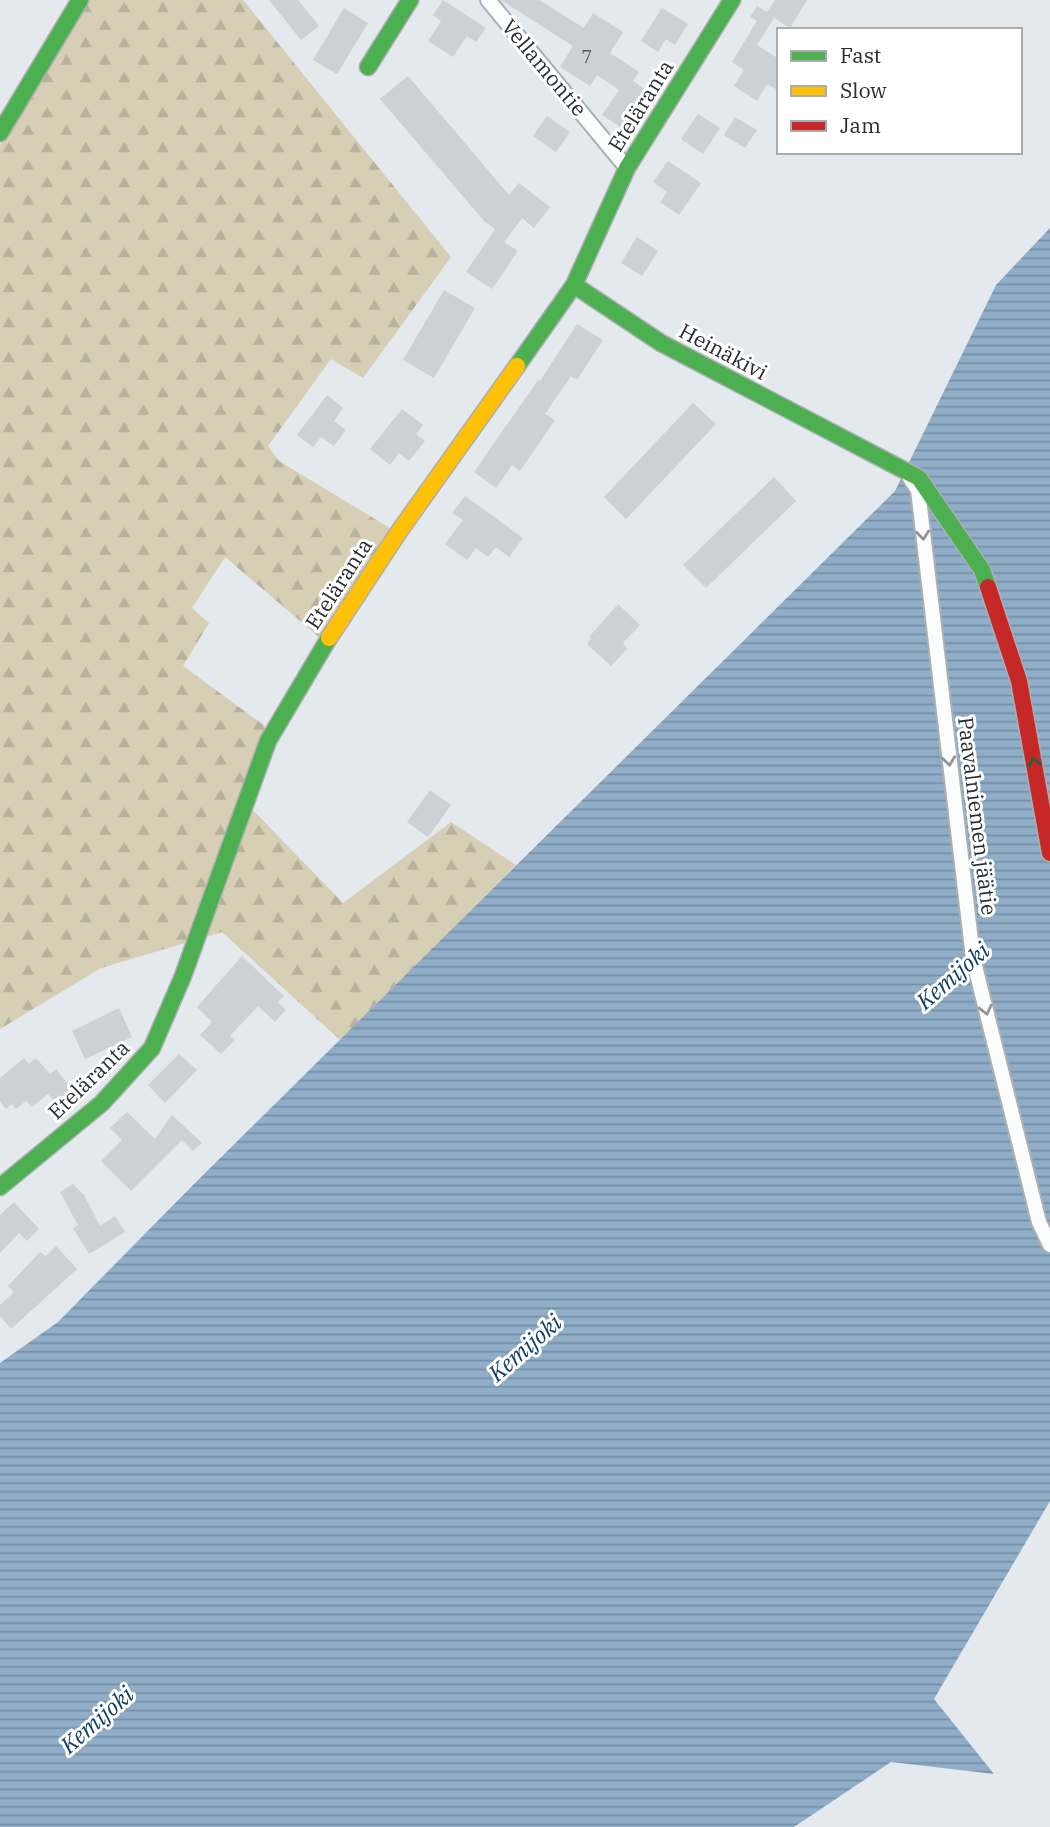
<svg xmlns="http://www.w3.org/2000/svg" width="1050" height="1827" viewBox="0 0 1050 1827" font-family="'IBM Plex Serif',serif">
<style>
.forest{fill:url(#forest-firs)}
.water{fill:url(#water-rules)}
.building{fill:#cdd0d4}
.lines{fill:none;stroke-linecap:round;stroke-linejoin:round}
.street-casing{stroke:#abafb3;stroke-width:18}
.fast-casing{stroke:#abafb3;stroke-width:19}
.slow-casing{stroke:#abafb3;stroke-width:19}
.jam-casing{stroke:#abafb3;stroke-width:19}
.street{stroke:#fbfcfc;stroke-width:14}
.fast{stroke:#4caf50;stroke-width:16}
.slow{stroke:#ffc107;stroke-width:16}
.jam{stroke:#c62828;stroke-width:16}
.oneway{stroke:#929496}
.oneway2{stroke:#355a3c}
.labels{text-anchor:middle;stroke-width:6;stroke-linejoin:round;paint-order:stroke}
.number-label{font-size:18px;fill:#54585c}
.street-label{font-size:21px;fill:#292d31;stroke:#fff}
.water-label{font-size:23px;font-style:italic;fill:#123f64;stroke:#fff}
</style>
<defs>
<pattern id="forest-firs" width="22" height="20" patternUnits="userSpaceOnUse" patternTransform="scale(1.75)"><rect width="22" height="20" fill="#d6cfb5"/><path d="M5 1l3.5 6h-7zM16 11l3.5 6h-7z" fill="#b8b29c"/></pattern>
<pattern id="water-rules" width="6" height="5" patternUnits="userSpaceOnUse" patternTransform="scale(1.75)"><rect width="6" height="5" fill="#91aec9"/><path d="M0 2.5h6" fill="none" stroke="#768ea4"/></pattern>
</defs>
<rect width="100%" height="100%" fill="#e4e9ee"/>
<path class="forest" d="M86 0H243L451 257 363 378 331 359 268 446 279 461 398 533 326 643 225 557 192 608 209 623 183 666 265 726 246 803 343 903 451 822 516 865 340 1040 222 932 101 968 0 1029V145Z"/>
<path class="water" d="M1050 228V1501L934 1699 994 1774 891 1762 794 1827H0V1363L58 1322 194 1184 895 491 996 285Z"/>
<g class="building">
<path d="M269 0H298L319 26 301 40Z"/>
<path d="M443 0 486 28 476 42 467 36 453 57 428 41 441 21 433 15Z"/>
<path d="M501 0H539L584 28 593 13 623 32 610 53 639 72 633 81 647 91 622 128 602 115 619 90 597 75 590 86 560 67 573 46Z"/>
<path d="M775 0H807L790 28 774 18 757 45 779 59V91L767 84 757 101 734 86 744 70 732 62 757 21 750 17 757 6 767 12Z"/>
<path d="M344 8 368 23 337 74 313 60Z"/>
<path d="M662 8 688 24 675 45 666 39 658 52 641 41Z"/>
<path d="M408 76 509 195 519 183 550 207 534 228 522 218 504 242 518 251 492 289 466 272 495 229 484 221 380 99Z"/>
<path d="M698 114 720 128 703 154 681 139Z"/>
<path d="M547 116 570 132 556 152 533 136Z"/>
<path d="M735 117 757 130 745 148 724 135Z"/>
<path d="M668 161 701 183 679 215 660 202 667 192 653 182Z"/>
<path d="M637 237 658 251 642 276 621 263Z"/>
<path d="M444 290 475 308 434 378 403 360Z"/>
<path d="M577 324 603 340 577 380 571 376 545 414 555 420 520 471 512 465 496 488 474 472 538 380 540 381Z"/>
<path d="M327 395 343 408 334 421 346 430 334 446 321 437 313 447 297 435Z"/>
<path d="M693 403 716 424 626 519 604 497Z"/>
<path d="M402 409 423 425 416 434 425 441 409 461 399 453 390 465 370 449Z"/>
<path d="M774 477 796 501 706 588 683 565Z"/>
<path d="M465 496 523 538 509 557 496 547 488 557 476 548 467 560 445 544 463 520 452 513Z"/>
<path d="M618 604 640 625 623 643 627 649 611 666 587 644 591 639 589 637Z"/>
<path d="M430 790 451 805 428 837 407 822Z"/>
<path d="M242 956 284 996 278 1002 286 1010 275 1022 258 1006 230 1036 235 1040 221 1054 200 1035 212 1022 197 1007Z"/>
<path d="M119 1008 132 1037 85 1059 72 1031Z"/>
<path d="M179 1054 197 1070 165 1103 148 1085Z"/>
<path d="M24 1058 29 1064 36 1058 50 1074 56 1069 75 1092 58 1106 48 1094 32 1107 26 1101 16 1109 12 1104 6 1109 0 1101V1078Z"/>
<path d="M127 1112 155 1139 172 1115 202 1143 193 1151 182 1140 131 1191 101 1161 122 1140 110 1128Z"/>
<path d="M73 1184 84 1195 100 1226 115 1216 125 1232 89 1254 73 1228 78 1225 60 1192Z"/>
<path d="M14 1202 39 1229 27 1241 19 1233 0 1253V1215Z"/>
<path d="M56 1246 77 1269 11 1329 0 1316V1305L14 1292 8 1286 40 1252 46 1256Z"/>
</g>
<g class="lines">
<g class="street-casing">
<g id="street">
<path d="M488 0 627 168"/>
<path d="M910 478 918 490 973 958 1039 1222 1050 1245"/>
</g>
</g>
<g class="fast-casing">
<g id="fast">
<path d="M368 67 410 0"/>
<path d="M0 133 80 0"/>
<path d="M574 285 661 343 919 478 982 570 988 587"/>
<path d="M517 366 574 285 627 168 732 0"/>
<path d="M0 1187 102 1103 152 1048 183 976 268 741 329 638"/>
</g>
</g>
<g class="slow-casing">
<path id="slow" d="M329 638 398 533 517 366"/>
</g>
<g class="jam-casing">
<path id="jam" d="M988 587 1019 681 1050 853"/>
</g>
<use href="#street" class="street"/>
<use href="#fast" class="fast"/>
<use href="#slow" class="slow"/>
<use href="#jam" class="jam"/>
</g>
<defs><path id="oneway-chevron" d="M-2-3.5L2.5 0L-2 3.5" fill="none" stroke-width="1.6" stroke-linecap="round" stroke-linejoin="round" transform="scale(1.75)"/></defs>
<g class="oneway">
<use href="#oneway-chevron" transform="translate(923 535) rotate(84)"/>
<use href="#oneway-chevron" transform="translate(949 761) rotate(83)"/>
<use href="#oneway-chevron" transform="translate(986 1010) rotate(76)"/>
</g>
<use class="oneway2" href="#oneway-chevron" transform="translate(1034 762) rotate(-100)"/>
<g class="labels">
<g class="number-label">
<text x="587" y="63">7</text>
</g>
<g class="street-label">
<text transform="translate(544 68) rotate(50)" y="7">Vellamontie</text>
<text transform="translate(641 106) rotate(-58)" y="7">Eteläranta</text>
<text transform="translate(723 352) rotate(28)" y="7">Heinäkivi</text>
<text transform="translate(339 584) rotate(-57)" y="7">Eteläranta</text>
<text transform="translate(977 816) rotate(83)" y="7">Paavalniemen jäätie</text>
<text transform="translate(89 1080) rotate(-44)" y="7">Eteläranta</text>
</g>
<g class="water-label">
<text transform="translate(953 976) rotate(-41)" y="8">Kemijoki</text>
<text transform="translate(525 1348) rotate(-41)" y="8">Kemijoki</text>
<text transform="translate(97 1720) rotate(-41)" y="8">Kemijoki</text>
</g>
</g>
<rect x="777" y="28" width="245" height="126" fill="#ffffff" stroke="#a9abad" stroke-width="2"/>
<rect x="791" y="51" width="35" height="10" fill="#4caf50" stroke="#a9abad" stroke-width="2"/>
<text x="840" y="63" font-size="21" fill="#292d31">Fast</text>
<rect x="791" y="86" width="35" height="10" fill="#ffc107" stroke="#a9abad" stroke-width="2"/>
<text x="840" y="98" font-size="21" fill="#292d31">Slow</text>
<rect x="791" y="121" width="35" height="10" fill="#c62828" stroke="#a9abad" stroke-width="2"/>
<text x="840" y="133" font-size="21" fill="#292d31">Jam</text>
</svg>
